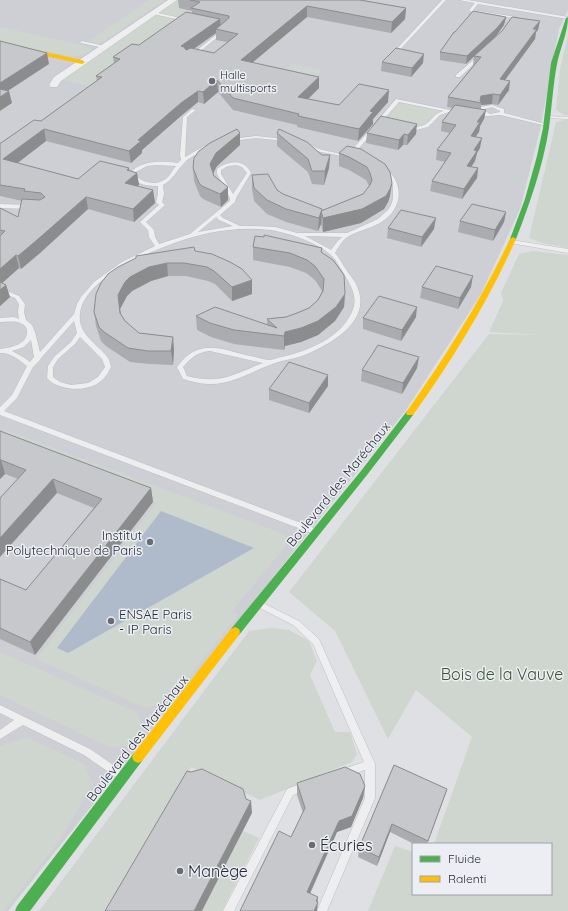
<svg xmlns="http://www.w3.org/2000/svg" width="568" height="911" viewBox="0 0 568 911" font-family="Quicksand,sans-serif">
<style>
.built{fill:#cdcfd5}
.green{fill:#ced6cf}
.water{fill:#afbacb}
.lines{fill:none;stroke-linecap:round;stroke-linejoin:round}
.lane-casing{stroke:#bdbec1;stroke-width:1}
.street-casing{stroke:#bdbec1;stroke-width:1}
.lane{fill:#eeeef0;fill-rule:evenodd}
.street{fill:#eeeef0;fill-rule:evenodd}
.fast{fill:#4caf50;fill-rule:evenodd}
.slow{fill:#ffc107;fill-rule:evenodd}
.wall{fill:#abacaf;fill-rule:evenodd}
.shaded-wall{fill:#8b8c8e}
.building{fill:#c7c8cb;stroke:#8b8c8e}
.poi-dot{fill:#686c74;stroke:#eceef3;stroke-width:1.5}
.labels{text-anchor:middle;stroke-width:3;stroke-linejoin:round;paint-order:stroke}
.far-poi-label{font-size:11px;fill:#282d39;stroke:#eceef3;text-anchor:start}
.street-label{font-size:13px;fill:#282d39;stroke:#eceef3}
.poi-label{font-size:13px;fill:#282d39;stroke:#eceef3;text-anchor:end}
.near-park-label{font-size:16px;fill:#3a5437;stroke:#eceef3}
.near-poi-label{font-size:16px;fill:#282d39;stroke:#eceef3;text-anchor:start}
</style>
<rect width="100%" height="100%" fill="#dfe0e3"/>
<path class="built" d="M0 0H568V10L559 29 540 130 520 209 481 294 406 410 8 911H0Z"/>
<g class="green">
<path d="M149 0H165L101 43 89 44 90 40Z"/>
<path d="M177 0H262L227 27 95 88 60 79Z"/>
<path d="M0 27 82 45 92 49 91 52 74 57 0 42Z"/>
<path d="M568 35V115H564L556 110 560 69Z"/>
<path d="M291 64 322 70 315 78 283 71Z"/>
<path d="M404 103 445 111C429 113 427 129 412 127 404 126 395 120 388 117L399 104Z"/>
<path d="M564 120H568V248L542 243 529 238 556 122Z"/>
<path d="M533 251 568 255V911H368L395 846 413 852V894H551V844H434L472 737 416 690 388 739 335 631 289 592 489 334 541 335 489 332 503 301 501 293 519 254Z"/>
<path d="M6 430 284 534 289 542 232 611 238 615 169 702 146 708 36 659 156 503 0 442V436Z"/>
<path d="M272 628 289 630 309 641 317 661 310 675 335 732H350L357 754 352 762 260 800 191 767 112 911H39L249 631Z"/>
<path d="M0 652 138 713 148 743 111 748 0 695Z"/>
<path d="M27 737 84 764 93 784 60 840 4 911H0V746Z"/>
<path d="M243 831 259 838 222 911H202Z"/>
</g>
<path class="water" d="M161 511 254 548 68 653 57 648Z"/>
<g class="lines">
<g class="lane-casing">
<g id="lane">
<path d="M442 0H446L394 56H392V54Z"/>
<path d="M459 0H468L568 17V19L478 4 473 10 516 17 514 18 472 12 469 10 475 3Z"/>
<path d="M154 12 185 19 187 20 185 21 153 14V12Z"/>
<path d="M222 30 225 31 193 57H191V55Z"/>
<path d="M82 41 105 46 106 47 104 48 81 43 80 42Z"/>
<path d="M479 55 482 56 460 77H456V75Z"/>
<path d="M396 99 450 110 452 111 440 115 428 127 416 130 378 122V120ZM399 102 444 111C432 114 433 121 424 125 414 130 394 123 383 120Z"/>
<path d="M492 105 504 109V113L549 125 547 126 500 115 476 117 474 116 476 115 484 114 480 111V107ZM492 107 500 111V112L490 114 484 110V109Z"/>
<path d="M192 109 196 110 187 117 185 157 208 144 212 145C205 151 195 154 187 160 178 168 174 179 163 185L164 194 162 202 165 205 146 222 154 230 155 237 159 244 190 234 230 201V198L217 174V169C229 160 244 159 251 173L236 198 235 202 220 215 223 218 240 226H253L275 227 297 233H347L378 219 388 210 391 205 393 199V185L387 174 381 168 385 167C405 184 403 209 380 223 369 229 356 231 346 238 341 242 338 248 335 253 340 259 343 265 347 271 351 277 356 282 358 289 371 323 328 346 302 356 293 359 284 360 275 363 254 370 233 385 209 384 200 384 191 381 183 379L177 367C200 335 224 351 255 357 260 358 266 360 270 360 274 360 278 357 282 357 307 351 339 339 351 314 359 299 352 287 344 274 340 268 337 261 332 256 318 243 295 235 276 231 254 227 230 229 209 233 174 240 85 273 80 313 78 330 89 338 100 349 103 352 106 355 108 358 110 361 110 364 111 367 109 371 106 377 102 380 89 393 58 391 47 378L48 366 54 357 71 342 77 333 74 321 41 358 40 360 33 367 17 398 4 411 317 529 318 531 317 533 314 534 0 415V407L12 395 27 366C20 360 10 352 0 353V349C10 348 28 345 27 331 27 328 25 325 22 324 16 320 7 322 0 322V318L14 317 19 319 18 312 19 304 15 298 0 292V288L19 296 25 304 24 312 26 320 32 325 35 332 40 352 74 314 77 304 81 297 94 282 122 262 155 246 149 237 148 230 140 222 159 205 156 202 158 194V186C148 186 139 185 131 178L132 171C144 160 162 161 178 163L181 160 180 155 183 117ZM156 165 176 166C173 169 171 174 168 177 159 186 146 184 137 177L136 172 147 166ZM236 165 242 167 247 173 233 194 221 174V170L228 166ZM216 217 219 220 233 226 198 232ZM305 236 342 237 337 242 331 250ZM80 337 102 359 105 367 98 377 88 383 71 385 60 382 53 377V367L58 359 75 344ZM31 340 34 357 30 362 23 357 12 351 24 347ZM210 351 263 363C233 374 221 385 187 376L183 367C191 358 197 352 210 351Z"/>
<path d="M546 116 568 117V119L548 118H546Z"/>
<path d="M370 130 374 131 353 155H349V153Z"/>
<path d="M256 136 285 139 287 140 285 141 256 138 232 141 230 140 232 139Z"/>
<path d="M303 143H307L319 149 349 156 347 157 316 151 303 145Z"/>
<path d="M0 204 30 205 33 207 30 209 0 208Z"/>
<path d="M512 240 568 249V253L510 243 509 242Z"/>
<path d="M261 602 299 621 319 639 375 764V798L327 911H317L365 798V770L343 777 340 776 338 773 340 770 364 762 313 644 293 625 258 607 257 605 258 603Z"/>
<path d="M0 705 90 749 122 771 124 774 122 777 119 778 116 777 84 755 23 725 0 739V730L14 720 0 713Z"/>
<path d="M305 782 308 784 310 787 308 790 293 795 234 911H223L287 789Z"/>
</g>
</g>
<g class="street-casing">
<path id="street" d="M168 0H177L61 81 57 87H51L49 85 54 77Z"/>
</g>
<use href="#lane" class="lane"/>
<use href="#street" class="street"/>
<g class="fast">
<path d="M568 17C568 33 560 48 557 64 553 85 552 106 549 128 543 166 530 203 516 239L513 241 511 240 510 239 525 199 537 156 543 128 551 63 566 18Z"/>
<path d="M410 410 413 411 414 413 413 415 367 475 239 635 235 637 231 635 230 632 231 629 361 471 407 411Z"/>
<path d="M138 751 142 753 144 757 142 761 30 911H15L17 906 134 753Z"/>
</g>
<g class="slow">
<path d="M0 42 82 60 85 62 82 64 0 46Z"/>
<path d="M513 237 516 239C488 302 453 359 413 415H407L406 413 407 411C446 356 481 300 510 239Z"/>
<path d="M235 627 239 629 240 632 239 635 142 761 138 763 134 761 132 757 134 753 231 629Z"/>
</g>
</g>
<g class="wall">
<path d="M178 0H360L406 8 405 19 391 33 307 17 252 63 319 77V88L308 99 339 105 388 102 373 119V124L358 141 297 127V125L233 110 218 92 204 104 198 102 182 115 142 150V153L131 163 46 141 17 163 78 179 129 168V170L137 173 139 185 137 186 153 190 155 203 134 222 88 209 40 253 21 269 19 268 2 283 6 285 10 297 0 306V208L18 217 22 201 0 196V143H1L41 121 97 81 96 76 114 63 113 57 139 45 192 13V11L179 8ZM216 33V40L227 42 214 53 194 49Z"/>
<path d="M506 17 504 25 496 36 538 30 536 32 535 39 505 80 509 90 498 105 492 104 481 105V109L486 110 484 119 480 126 479 132 475 137 480 148 477 153 475 161 471 167 478 168 477 178 462 199 430 191 432 181 445 162 436 160 437 150 450 133 441 131 442 122 453 108 447 107 448 97 474 65H473L474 56 466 64 440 60V52L455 32Z"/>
<path d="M382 62 423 63 411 77 381 71Z"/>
<path d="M240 133V145L217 166 213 174 214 176 228 187V200L221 207 203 199 200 196 194 181 193 168Z"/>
<path d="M277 133 322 155H330L329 168 324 185 312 184 308 172 277 146Z"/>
<path d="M367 133 416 134 407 145H403L398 150 366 143Z"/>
<path d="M361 149 390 196 388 202 384 209 361 223 323 232 321 224 318 231 286 222 267 214 254 201 252 189V175L277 190 283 194 322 211 363 194 369 186 366 180 349 170 339 166V153Z"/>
<path d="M506 212 504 222 493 241 458 232 460 221Z"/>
<path d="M388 228 434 229 421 247 387 238Z"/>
<path d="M253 247 322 248 321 252 345 294 344 307 335 321 318 335 301 342 285 346 284 350 234 344 211 337 197 330 196 316 267 325V319L286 317 297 313 309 308 318 300 322 291 315 280 306 273 290 267 253 260Z"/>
<path d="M195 251 252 294 232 301 215 284 208 281 186 276H168L151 281 132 291 127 296 120 309 121 315 125 321 139 333 173 337 174 351 173 365 150 364 130 362 106 346 101 341 96 326 94 312 101 283Z"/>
<path d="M422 287H471L458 309 420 298Z"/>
<path d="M416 317 401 341 363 329V318Z"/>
<path d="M417 368 402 394 361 381 362 370Z"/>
<path d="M328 386 309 413 269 400V389Z"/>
<path d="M0 431 151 488 153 502 35 655 0 639V579L26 590 94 508 57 493 5 474 0 479Z"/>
<path d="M394 765 447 789 444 798 427 844H414L390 832 377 866 358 857 359 848Z"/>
<path d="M297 783 365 786 363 798 351 827 337 832 310 894 318 902 317 911H240L291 837 303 813 297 795Z"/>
</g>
<g class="shaded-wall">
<path d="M307 6V17L241 72V60Z"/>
<path d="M406 8 405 19 391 33 392 22Z"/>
<path d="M506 17 504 25 496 36 466 64 467 56Z"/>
<path d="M220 19 221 30 216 29V33L182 57 181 46Z"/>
<path d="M540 21 538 30 536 32 535 39 499 88 500 79 533 29Z"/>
<path d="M47 53 49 64 0 96V83Z"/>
<path d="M424 54 423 63 411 77 412 68Z"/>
<path d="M319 77V88L298 109V97Z"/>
<path d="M217 80 218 92 204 104 203 92Z"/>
<path d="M510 81 509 90 498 105 500 95Z"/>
<path d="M389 90 388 102 373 119V124L358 141 359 129 370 111Z"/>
<path d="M9 91 12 103 0 111V97Z"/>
<path d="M198 91V102L182 115 142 150V153L131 163 129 151 138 140 181 103Z"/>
<path d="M493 94 492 104 481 105 482 103H480L481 96Z"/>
<path d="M486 110 484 119 480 126 479 132 469 146 471 136 477 122Z"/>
<path d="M417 124 416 134 407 145 408 135Z"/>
<path d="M44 129 46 141 6 172 3 159Z"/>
<path d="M240 133V145L217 166 211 177 210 164 216 153Z"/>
<path d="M404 134 403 145 398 150 399 140Z"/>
<path d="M482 138 480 148 477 153 475 161 465 176 467 166 474 150Z"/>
<path d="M330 155 329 168 324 185 325 171Z"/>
<path d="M129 168 130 179 137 173 139 185 127 195 125 183 127 170Z"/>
<path d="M478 168 477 178 462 199 464 189Z"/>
<path d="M392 183 390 196 388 202 384 209 361 223 323 232V218Z"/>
<path d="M228 187V200L221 207 220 194Z"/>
<path d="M153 190 155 203 134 222 133 209Z"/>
<path d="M86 197 88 209 40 253 21 269 18 256Z"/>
<path d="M322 209 321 224 318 231 319 218Z"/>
<path d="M506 212 504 222 493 241 495 230Z"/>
<path d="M436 218 434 229 421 247 422 237Z"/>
<path d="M16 255 19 268 0 285V269Z"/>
<path d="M167 263 168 276 151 281 132 291 127 296 120 309 122 327 120 313 118 295 125 282 130 277 149 267Z"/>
<path d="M473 276 471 287 458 309 460 298Z"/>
<path d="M252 280V294L232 301V287Z"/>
<path d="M6 285 10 297 0 306V290Z"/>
<path d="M345 294 344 307 335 321 318 335 301 342 285 346 284 350V336L285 332Z"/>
<path d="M417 307 416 317 401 341 402 330Z"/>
<path d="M173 337 174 351 173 365 171 351Z"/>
<path d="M419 357 417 368 402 394 403 383Z"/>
<path d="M328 375V386L309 413V403Z"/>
<path d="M0 460H1L5 474 0 479Z"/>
<path d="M53 479 57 493 0 557V538Z"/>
<path d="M151 488 153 502 35 655 30 642Z"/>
<path d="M365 786 363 798 351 827 337 832 306 902 307 892 339 821Z"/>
<path d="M447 789 444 798 427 844 428 841Z"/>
<path d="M251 801 252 813 202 911H194Z"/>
<path d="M392 824 390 832 377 866 379 857Z"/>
<path d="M318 897 317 911H314L316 901Z"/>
</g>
<g class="building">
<path d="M190 0H360L406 8 392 22 307 6 241 60 319 77 298 97 339 105 359 84 389 90 370 111 373 112 359 129 298 116 299 114 233 98 217 80 203 92 198 91 181 103 138 140 141 141 129 151 44 129 3 159 78 179 100 161 129 168 127 170 137 173 125 183 153 190 133 209 86 197 37 240 18 256 16 255 0 269V236L5 231 0 230V208L18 217 22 199 40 200 45 197 41 193 24 191 25 189 0 185V143H1L34 120 41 121 102 77 96 76 120 59 113 57 132 44 139 45 186 12 220 19 181 46 184 47 186 50 191 48 214 53 238 34 216 29 229 18V16L191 8 200 2Z"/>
<path d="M473 11 506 17 497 28 467 56 440 52 454 32H455Z"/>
<path d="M512 17 540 21 533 29H537L500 79 510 81 500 95 493 94 481 96 480 101 482 103 448 97 481 57 474 56 502 31Z"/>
<path d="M0 41 47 53 0 83Z"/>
<path d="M396 48 424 54 412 68 382 62Z"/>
<path d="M0 89 9 91 0 97Z"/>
<path d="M455 105 486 110 477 122H480L471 136 482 138 474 150 477 151 467 166 478 168 464 189 432 181 451 153 437 150 456 125 442 122Z"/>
<path d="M381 116 417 124 408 135 404 134 399 140 367 133Z"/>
<path d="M237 129 240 133 216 153 210 164 214 176 228 187 220 194 202 186 199 183 193 168 194 158 199 151 210 143Z"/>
<path d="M279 129 307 142 322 155H330L325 171H312L308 159 277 133Z"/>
<path d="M347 146 361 149 385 164 390 172 392 183 390 189 386 196 362 209 323 218 321 211 363 194 370 185 372 180 370 173 367 167 349 157 339 153Z"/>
<path d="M268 174 277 190 283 194 322 209 319 218 286 209 267 200 254 188 252 175Z"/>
<path d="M472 204 506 212 495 230 460 221Z"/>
<path d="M401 210 436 218 422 237 388 228Z"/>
<path d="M264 235 322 248 321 252 333 260 344 275 345 294 336 307 318 321 301 328 285 332 284 336 234 330 210 323 196 316 215 307 277 328 267 319 286 317 297 313 309 308 318 300 323 291 324 279 315 266 307 260 290 253 253 247 255 236 264 237Z"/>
<path d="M194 247 195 251 212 254 230 262 242 269 252 280 232 287 214 271 207 267 184 263H167L149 267 130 277 125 282 118 295 120 313 125 321 139 333 173 337 171 351H148L128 348 104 332 99 327 94 312 96 294 101 283 108 274 118 267 136 258V256Z"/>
<path d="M436 266 473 276 460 298 422 287Z"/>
<path d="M0 282 6 285 0 290Z"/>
<path d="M379 296 417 307 402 330 363 318Z"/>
<path d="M378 345 419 357 403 383 362 370Z"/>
<path d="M289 362 328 375 309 403 269 389Z"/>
<path d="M0 431 151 488 30 642 0 628V579L26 590 102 499 53 479 0 538V498L26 470 1 460H0Z"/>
<path d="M394 765 447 789 428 841 392 824 379 857 359 848Z"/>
<path d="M345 767 360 774 365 786 352 816 339 821 307 892 318 897 316 901 318 902 314 911H240L279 831 291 837 305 808 297 783Z"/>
<path d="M202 769 243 789 246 799 251 801 194 911H105L187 771 191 772Z"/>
</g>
<g class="poi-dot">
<circle cx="212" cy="81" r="4"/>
<circle cx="150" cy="542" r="4"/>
<circle cx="111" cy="621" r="4"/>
<circle cx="312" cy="845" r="4"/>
<circle cx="180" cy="871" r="4"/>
</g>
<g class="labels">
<g class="far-poi-label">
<text x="220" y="79">Halle<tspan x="220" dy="13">multisports</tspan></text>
</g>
<g class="street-label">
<text transform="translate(338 484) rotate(-51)" y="5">Boulevard des Maréchaux</text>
<text transform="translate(137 738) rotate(-52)" y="5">Boulevard des Maréchaux</text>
</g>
<g class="poi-label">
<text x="142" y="540">Institut<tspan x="142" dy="15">Polytechnique de Paris</tspan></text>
<text x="119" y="619" text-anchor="start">ENSAE Paris<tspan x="119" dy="15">- IP Paris</tspan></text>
</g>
<g class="near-park-label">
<text x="502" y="680">Bois de la Vauve</text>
</g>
<g class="near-poi-label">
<text x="320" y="851">Écuries</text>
<text x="188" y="877">Manège</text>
</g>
</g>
<rect x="412" y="843" width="140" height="52" fill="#eceef3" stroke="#9ea1a9"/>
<rect x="420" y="856" width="20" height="6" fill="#4caf50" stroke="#9ea1a9"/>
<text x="448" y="863" font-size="12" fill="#282d39">Fluide</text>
<rect x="420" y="876" width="20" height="6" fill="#ffc107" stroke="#9ea1a9"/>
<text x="448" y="883" font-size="12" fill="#282d39">Ralenti</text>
</svg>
